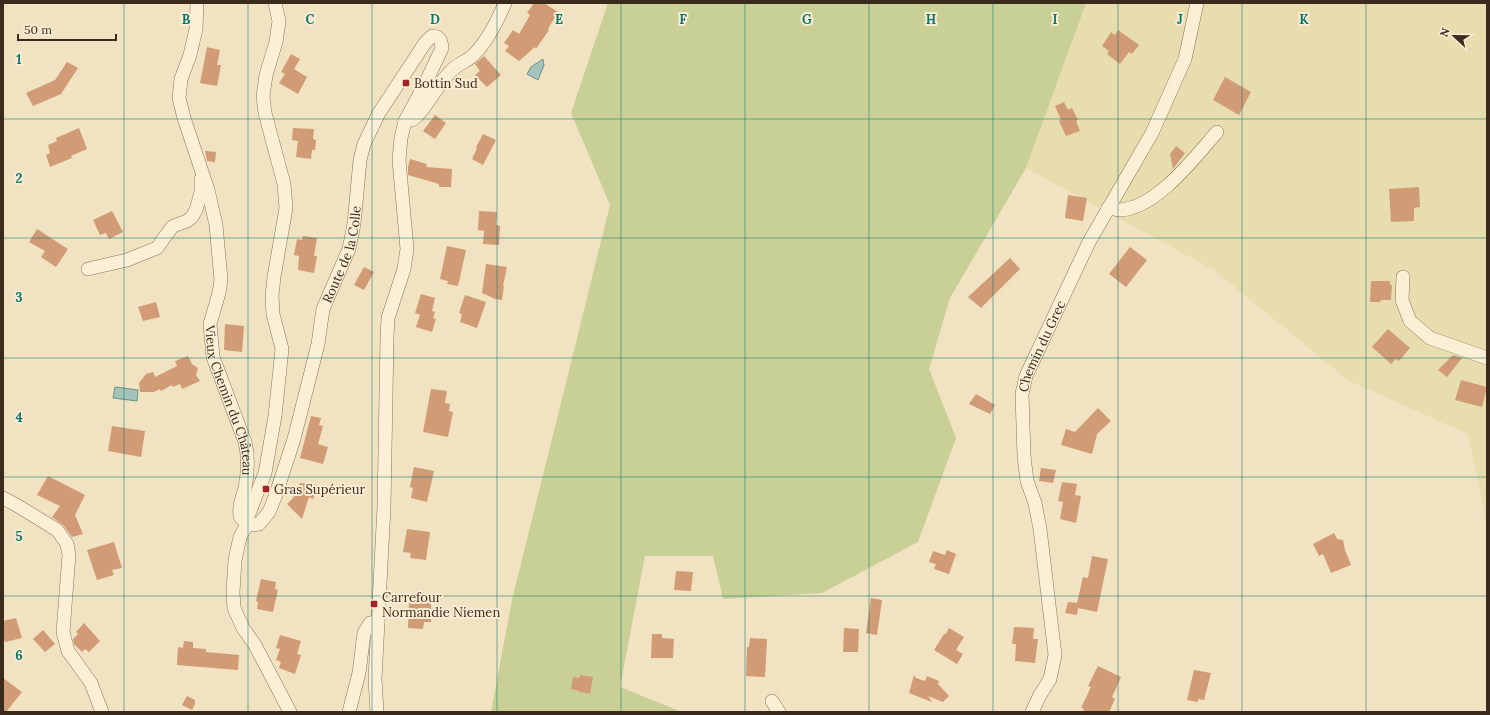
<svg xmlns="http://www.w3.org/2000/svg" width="1490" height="715" viewBox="0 0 1490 715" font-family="Lora,serif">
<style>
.farmland{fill:#e7ddaf}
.green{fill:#c9d095}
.water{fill:#a5c3ba;stroke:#6b9288}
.building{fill:#d19b76}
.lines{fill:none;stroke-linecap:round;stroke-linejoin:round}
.minor-casing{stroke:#8c7358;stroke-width:14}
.minor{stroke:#fbf0d6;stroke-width:13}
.grid{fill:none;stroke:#0f766e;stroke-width:1;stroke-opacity:0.55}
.poi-dot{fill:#9f2426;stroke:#f8ecd2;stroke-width:1.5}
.labels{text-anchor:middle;stroke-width:4;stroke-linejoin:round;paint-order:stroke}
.poi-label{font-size:13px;fill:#3b2b1d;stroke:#f8ecd2;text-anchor:start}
.street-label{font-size:13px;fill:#3b2b1d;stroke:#f8ecd2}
.grid-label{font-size:13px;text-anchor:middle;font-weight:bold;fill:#0f766e;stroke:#f8ecd2;stroke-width:4;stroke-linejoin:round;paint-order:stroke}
</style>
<rect width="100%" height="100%" fill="#f1e2c2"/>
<path class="farmland" d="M1086 3H1487V525L1468 434 1348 380 1214 270 1026 168Z"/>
<path class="green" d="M608 3H1086L1026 168 950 298 929 369 956 438 918 542 822 593 723 599 713 556H645L620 687 682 712H491L512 600 610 205 571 113Z"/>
<g class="water">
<path d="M543 59 544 65 538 80 527 74 531 67Z"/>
<path d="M115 387 138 390 137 401 113 398Z"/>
</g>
<g class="building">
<path d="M534 3H544L558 12 548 29 549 30 536 49 535 47 519 61 505 51 509 46 504 43 513 30 519 34 530 15 527 13Z"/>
<path d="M1118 30 1139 45 1132 54 1129 52 1120 64 1107 54 1109 51 1102 46 1111 32 1115 35Z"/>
<path d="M207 47 220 50 217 65H221L217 86 200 83Z"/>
<path d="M291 54 300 59 294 69 307 77 298 94 279 83 285 74 281 72Z"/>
<path d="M484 56 501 75 487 87 475 75 480 71 475 64Z"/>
<path d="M67 62 78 68 61 94 33 106 26 93 55 80Z"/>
<path d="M1225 77 1251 92 1239 115 1213 100Z"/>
<path d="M1064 102 1068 110 1072 108 1078 120 1076 121 1080 131 1066 136 1059 121 1061 120 1055 106Z"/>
<path d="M435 115 446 123 435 139 423 131Z"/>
<path d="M79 128 87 149 71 156 72 158 50 167 46 155 50 153 48 145 57 141 56 138Z"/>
<path d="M293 128 314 129 313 139 316 140 315 150H312L311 159 296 157 298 141 292 140Z"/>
<path d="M483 134 496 140 483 165 472 159 477 148 476 147Z"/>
<path d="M1176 146 1185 153 1173 169 1170 154Z"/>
<path d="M205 151 216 152 215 162 207 161Z"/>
<path d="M410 159 427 164 426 167 452 169 451 187H439V184L408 175V167Z"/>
<path d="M1419 187 1420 207 1414 208V221L1391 222 1389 189Z"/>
<path d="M1068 195 1087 198 1083 221 1065 218Z"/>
<path d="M112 211 123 232 109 239 106 233 100 235 93 220Z"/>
<path d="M479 211 497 212 496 225 500 226 499 245 483 244 484 231 478 230Z"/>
<path d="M37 229 68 249 56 267 41 257 45 251 29 242Z"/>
<path d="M303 236 317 238 314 256H317L314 273 298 270 299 256 294 255 297 239 302 240Z"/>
<path d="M447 246 466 250 458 286 447 284 448 281 440 279Z"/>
<path d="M1130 247 1147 260 1126 287 1109 274Z"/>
<path d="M1010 258 1020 269 981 308 968 297Z"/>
<path d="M486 264 507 267 503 286H504L502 300 495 299 482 293Z"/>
<path d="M364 267 374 272 364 290 354 285Z"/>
<path d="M1371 281H1390V285H1392L1391 300H1381L1380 302H1370Z"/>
<path d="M421 294 435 298 432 311 435 312 433 318 436 319 432 332 416 327 420 315 415 313Z"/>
<path d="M465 295 486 302 477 328 460 322 462 314 459 313Z"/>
<path d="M156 302 160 317 143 321 138 307Z"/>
<path d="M225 324 244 326 242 352 224 350Z"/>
<path d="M1388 329 1410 348 1399 361 1396 359 1391 364 1372 347Z"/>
<path d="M1453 355 1462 358 1447 377 1438 370Z"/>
<path d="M188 356 192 364 198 368 196 375 200 381 182 389 180 384 173 387 172 385 161 391 160 389 154 392H140L139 383 146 374 153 372 155 377 177 366 175 361Z"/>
<path d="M1461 380 1487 387 1482 407 1455 400Z"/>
<path d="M431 389 447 391 445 403 450 404 449 411 453 412 448 437 423 432Z"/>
<path d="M976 394 995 405 990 414 969 404Z"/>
<path d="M1098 408 1111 421 1097 434 1092 454 1061 445 1066 429 1075 432Z"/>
<path d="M311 416 321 418 319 425 323 426 318 444 328 447 323 464 300 458Z"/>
<path d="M112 426 145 431 141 457 108 451Z"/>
<path d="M414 467 434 471 427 502 411 498 413 488 410 487Z"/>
<path d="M1041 468 1056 470 1053 483 1039 481Z"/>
<path d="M48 476 85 495 75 515 83 534 72 537 63 525 52 517 60 506 37 495Z"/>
<path d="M1062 482 1077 484 1075 495 1081 496 1076 523 1060 519 1063 502 1058 501Z"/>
<path d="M300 483 319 485 313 499 309 497 302 519 287 504 293 498Z"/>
<path d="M407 529 430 532 426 560 410 558 411 553 403 552Z"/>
<path d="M1334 533 1337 539 1343 540 1345 550 1351 565 1331 573 1323 554 1319 556 1313 544Z"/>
<path d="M114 542 122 568 112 570 114 575 97 580 87 550Z"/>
<path d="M947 550 956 554 949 574 934 569 936 564 929 562 933 551 945 555Z"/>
<path d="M1092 556 1108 559 1097 612 1078 608 1077 615 1065 613 1068 602 1077 603 1083 577 1088 578Z"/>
<path d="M676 571 693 572 691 591 674 590Z"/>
<path d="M261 579 276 582 275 589 278 590 273 612 257 609 258 602 256 601Z"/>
<path d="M871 598 882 600 877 635 866 633Z"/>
<path d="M409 602 431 603V622H424L423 629 408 628Z"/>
<path d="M16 618 22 638 5 642 3 635V621Z"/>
<path d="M84 623 100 641 89 652 85 649 82 652 74 644 73 639 78 634 76 632Z"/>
<path d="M1014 627 1034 628 1033 639H1038L1035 663 1015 661 1016 644H1012Z"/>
<path d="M844 628 859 629 858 652H843Z"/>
<path d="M949 628 964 637 956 650 963 654 957 664 934 650 944 634H946Z"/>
<path d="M43 630 55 644 45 652 33 639Z"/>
<path d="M652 634H662V638L674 639 673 658H651Z"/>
<path d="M280 635 301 641 297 654 301 655 295 674 279 668 281 662 276 660 280 649 276 648Z"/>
<path d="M750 638 767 639 765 677 746 676 747 647H749Z"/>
<path d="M184 641 193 642V648L206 649V652L239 655 238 670 177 665 178 647 183 648Z"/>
<path d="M1098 666 1121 677 1112 697 1115 699 1109 712H1083L1084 709 1081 708 1091 687 1088 686Z"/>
<path d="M1194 670 1211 673 1204 700 1198 699V702L1187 700Z"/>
<path d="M580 675 593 677 590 694 577 691V690L571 689 573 677 579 678Z"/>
<path d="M914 675 916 678 925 681 927 676 939 681 938 684 949 696 943 702 928 696 932 702 909 693Z"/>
<path d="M3 678 22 692 6 712H3Z"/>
<path d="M187 696 195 700V704L192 710 182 705Z"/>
</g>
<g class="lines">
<g class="minor-casing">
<g id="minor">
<path id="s1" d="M197 3 196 29 190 55 181 79 179 98 184 118 208 190 216 225 221 280 219 293 210 324 213 357 245 442C249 458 248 472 245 488 243 496 238 507 240 515 240 520 245 521 248 523L240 537 235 560 233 592 234 608 243 628 255 645 290 712"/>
<path id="s2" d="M275 3 279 21 276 42 266 75 263 96 265 113 284 184 286 208 274 277 272 296 273 314 282 349 275 416 265 473 248 516V523L251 525 259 524 269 512 275 497 294 439 318 344 323 309 349 249 354 224 360 160 364 144 379 113 425 43 432 36C440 36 441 40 442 48L424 86 405 121 401 138 399 160 407 249 404 269 388 318 387 338 384 507 375 679 377 712"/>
<path d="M405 121 412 120 416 117C429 103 437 86 450 72 456 65 463 63 470 58 486 45 497 22 505 3"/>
<path d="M1108 208C1112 208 1117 210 1120 210 1157 208 1195 157 1217 132"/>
<path d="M88 269 127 260 157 248 172 227 176 225 187 221 192 217 196 210 201 192V179"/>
<path d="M1403 277 1402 300 1410 321 1430 338 1487 358"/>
<path d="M3 498 18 506 57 530 67 544 69 555 63 632 68 651 91 683 102 712"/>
<path d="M772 701 779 712"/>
<path d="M349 712 359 673 364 633 370 623 378 622"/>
<path id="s3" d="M1032 712 1040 695 1050 679 1055 655 1040 529 1035 503 1027 481 1024 456 1022 394 1026 376 1089 242 1152 133 1185 59 1197 3"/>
</g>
</g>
<use href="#minor" class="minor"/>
</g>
<path class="grid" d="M124 3V712M248 3V712M372 3V712M497 3V712M621 3V712M745 3V712M869 3V712M993 3V712M1118 3V712M1242 3V712M1366 3V712M3 119H1487M3 238H1487M3 358H1487M3 477H1487M3 596H1487"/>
<g class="poi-dot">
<rect x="402" y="79" width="8" height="8" rx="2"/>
<rect x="262" y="485" width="8" height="8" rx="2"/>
<rect x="370" y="600" width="8" height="8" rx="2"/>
</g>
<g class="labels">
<g class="poi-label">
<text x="414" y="88">Bottin Sud</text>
<text x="274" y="494">Gras Supérieur</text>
<text x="382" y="602">Carrefour<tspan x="382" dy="15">Normandie Niemen</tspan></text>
</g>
<g class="street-label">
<text dy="5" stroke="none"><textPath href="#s2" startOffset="828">Route de la Colle</textPath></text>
<text dy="5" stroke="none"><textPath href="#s3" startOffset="378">Chemin du Grec</textPath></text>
<text dy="5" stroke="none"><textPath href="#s1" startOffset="410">Vieux Chemin du Château</textPath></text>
</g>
</g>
<g class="grid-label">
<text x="186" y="24">B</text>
<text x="310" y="24">C</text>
<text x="435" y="24">D</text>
<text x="559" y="24">E</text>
<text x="683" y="24">F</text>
<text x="807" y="24">G</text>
<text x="931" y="24">H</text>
<text x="1055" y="24">I</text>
<text x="1180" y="24">J</text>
<text x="1304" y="24">K</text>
<text x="19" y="64">1</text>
<text x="19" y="183">2</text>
<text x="19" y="302">3</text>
<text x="19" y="422">4</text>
<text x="19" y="541">5</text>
<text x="19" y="660">6</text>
</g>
<rect width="1490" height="715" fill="none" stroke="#3b2b1d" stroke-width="8"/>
<g transform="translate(1454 36) rotate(292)" stroke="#f8ecd2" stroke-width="3" paint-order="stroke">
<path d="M0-3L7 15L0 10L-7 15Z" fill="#3b2b1d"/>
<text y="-6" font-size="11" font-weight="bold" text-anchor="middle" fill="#3b2b1d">N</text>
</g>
<path d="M18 34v6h98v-6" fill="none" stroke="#3b2b1d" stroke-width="2"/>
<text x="24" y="34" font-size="12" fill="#3b2b1d" stroke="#f8ecd2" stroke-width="3" paint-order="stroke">50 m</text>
</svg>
